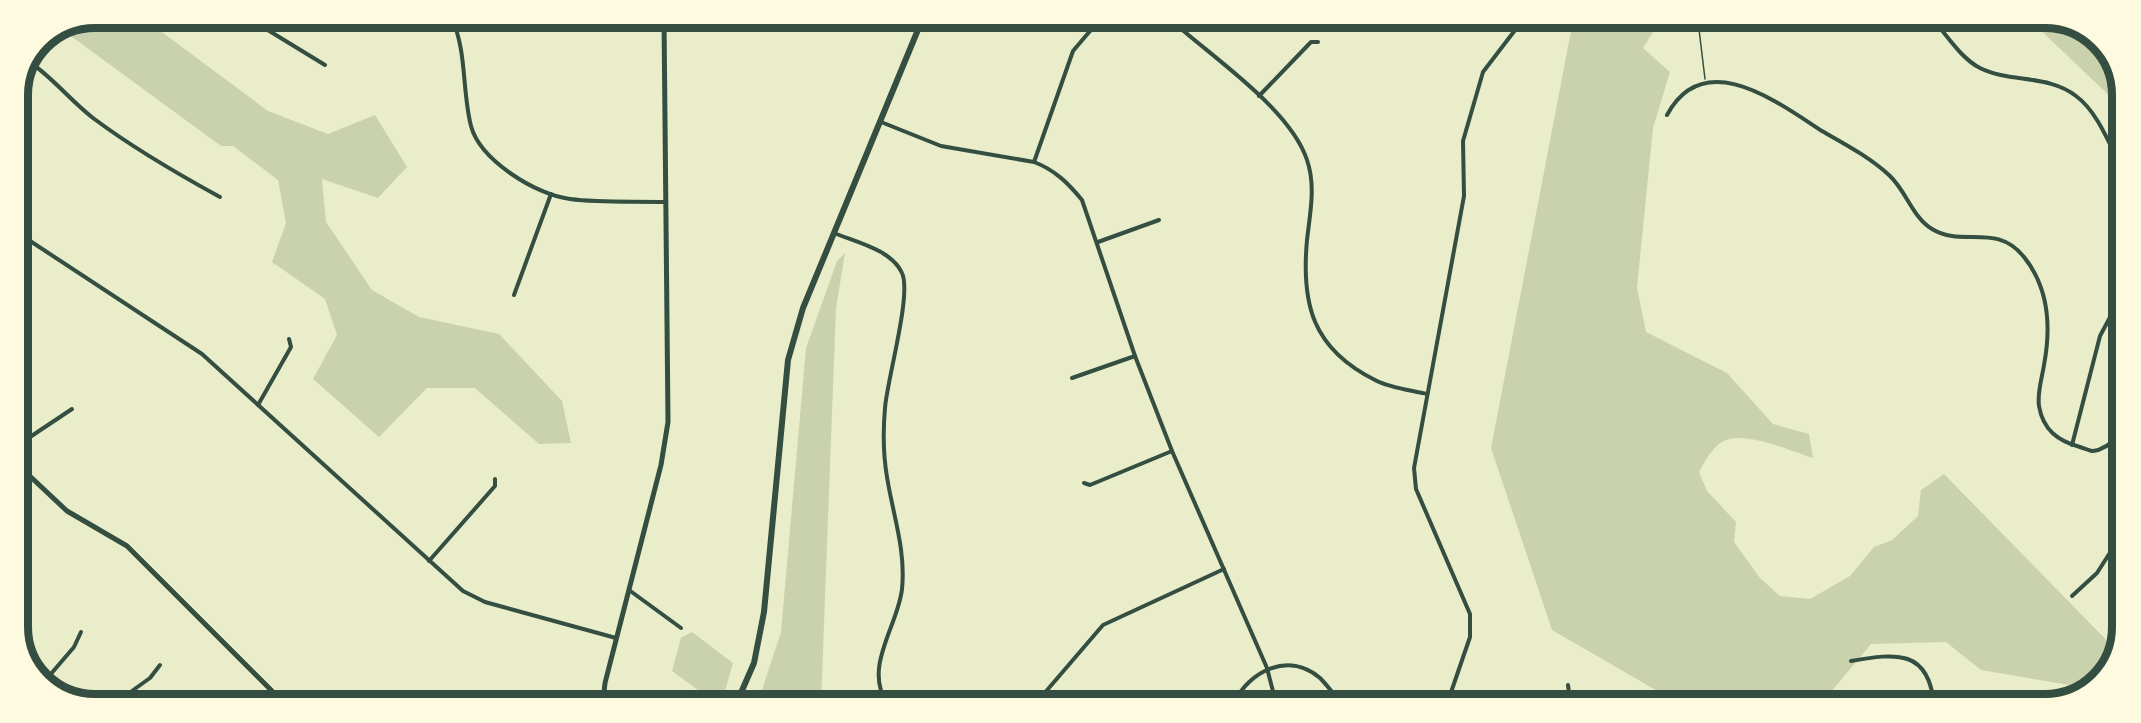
<svg xmlns="http://www.w3.org/2000/svg" width="2141" height="723" viewBox="0 0 2141 723" font-family="Lato,sans-serif">
<style>
.green{fill:#cad2ad}
.lines{fill:none;stroke-linecap:round;stroke-linejoin:round}
.path{stroke:#344e41;stroke-width:1.5}
.minor{stroke:#344e41;stroke-width:4}
.tertiary{stroke:#344e41;stroke-width:5}
.secondary{stroke:#344e41;stroke-width:6}
.rim{fill:none;stroke:#344e41;stroke-width:8}
</style>
<rect width="100%" height="100%" fill="#e9edc9"/>
<g class="green">
<path d="M95 18H143L268 111 328 134 375 115 407 167 378 198 322 179 326 222 372 290 419 317 499 334 562 401 571 443 539 444 475 388H427L379 437 313 379 337 335 325 299 272 262 286 223 278 180 233 146H221L64 31Z"/>
<path d="M1573 21H1660L1643 48 1670 72 1653 128 1637 288 1646 332 1727 373 1773 424 1809 434 1813 458C1791 451 1748 432 1726 440 1713 445 1705 461 1699 472L1707 491 1736 522 1734 542 1760 578 1780 596 1810 599 1850 576 1874 547 1892 540 1918 516 1921 490 1944 474 2119 653 2093 689 1981 670 1946 642 1871 644 1820 705 1680 704 1552 630 1491 448Z"/>
<path d="M2032 22H2070L2107 48 2123 90V105L2116 102Z"/>
<path d="M845 253 836 308 821 703 758 702 781 632 806 348 837 261Z"/>
<path d="M692 632 733 663 722 702H714L672 671 681 638Z"/>
</g>
<g class="lines">
<path class="path" d="M1698 21 1705 79"/>
<g class="minor">
<path d="M248 18 325 65"/>
<path d="M452 19C467 52 462 91 471 126 480 160 536 195 570 199 601 203 634 201 665 202"/>
<path d="M1166 20 1179 27C1218 61 1291 111 1307 160 1316 186 1310 213 1307 240 1301 305 1313 349 1375 380 1390 388 1410 390 1427 394"/>
<path d="M1935 22C1948 37 1962 59 1980 68 2010 83 2048 74 2076 96 2098 112 2110 146 2122 169"/>
<path d="M31 63C54 79 71 101 93 118 133 148 176 173 220 197"/>
<path d="M1259 96 1311 42H1318"/>
<path d="M1667 115C1704 46 1777 102 1822 131 1845 144 1871 158 1890 176 1906 191 1913 218 1932 229 1963 248 1996 222 2024 257 2049 288 2051 328 2044 365 2042 378 2037 393 2039 406 2043 430 2058 441 2080 447 2084 448 2090 451 2093 451 2103 450 2114 441 2120 435"/>
<path d="M881 122 941 146 1034 162C1055 170 1068 183 1082 200L1135 356 1172 451 1267 668 1276 703"/>
<path d="M1034 162 1073 51 1090 31 1112 20"/>
<path d="M18 233 202 354 463 591 485 602 616 638"/>
<path d="M834 233C856 242 892 250 902 273 912 294 887 380 885 408 883 431 883 454 887 477 893 515 906 550 902 589 898 626 863 667 887 703"/>
<path d="M1098 242 1159 220"/>
<path d="M514 295 551 194"/>
<path d="M1072 378 1135 356"/>
<path d="M258 405 291 347 289 339"/>
<path d="M18 445 72 409"/>
<path d="M2072 445 2100 336 2116 306"/>
<path d="M1084 483 1090 485 1172 451"/>
<path d="M429 561 495 486V479"/>
<path d="M629 590 681 628"/>
<path d="M2072 596 2097 573 2120 537"/>
<path d="M1851 661C1896 653 1929 649 1934 705"/>
<path d="M44 682 74 647 81 632"/>
<path d="M118 701 150 678 160 665"/>
<path d="M1036 703 1103 625 1224 569"/>
<path d="M1234 703C1249 671 1289 651 1320 678 1328 686 1334 695 1342 704"/>
<path d="M1447 704 1470 637V614L1416 489 1414 468 1464 196 1463 141 1483 72 1522 21"/>
<path d="M1559 704 1569 693 1568 685"/>
</g>
<g class="tertiary">
<path d="M18 465 67 511 127 546 282 701"/>
<path d="M603 702 605 683 661 465 668 422 664 19"/>
</g>
<path class="secondary" d="M737 702 754 663 764 612 788 360 803 308 922 20"/>
</g>
<path d="M0 0H2141V723H0ZM95 28H2045A67 67 0 0 1 2112 95V627A67 67 0 0 1 2045 694H95A67 67 0 0 1 28 627V95A67 67 0 0 1 95 28Z" fill="#fefae0" fill-rule="evenodd"/>
<path class="rim" d="M95 28H2045A67 67 0 0 1 2112 95V627A67 67 0 0 1 2045 694H95A67 67 0 0 1 28 627V95A67 67 0 0 1 95 28Z"/>
</svg>
